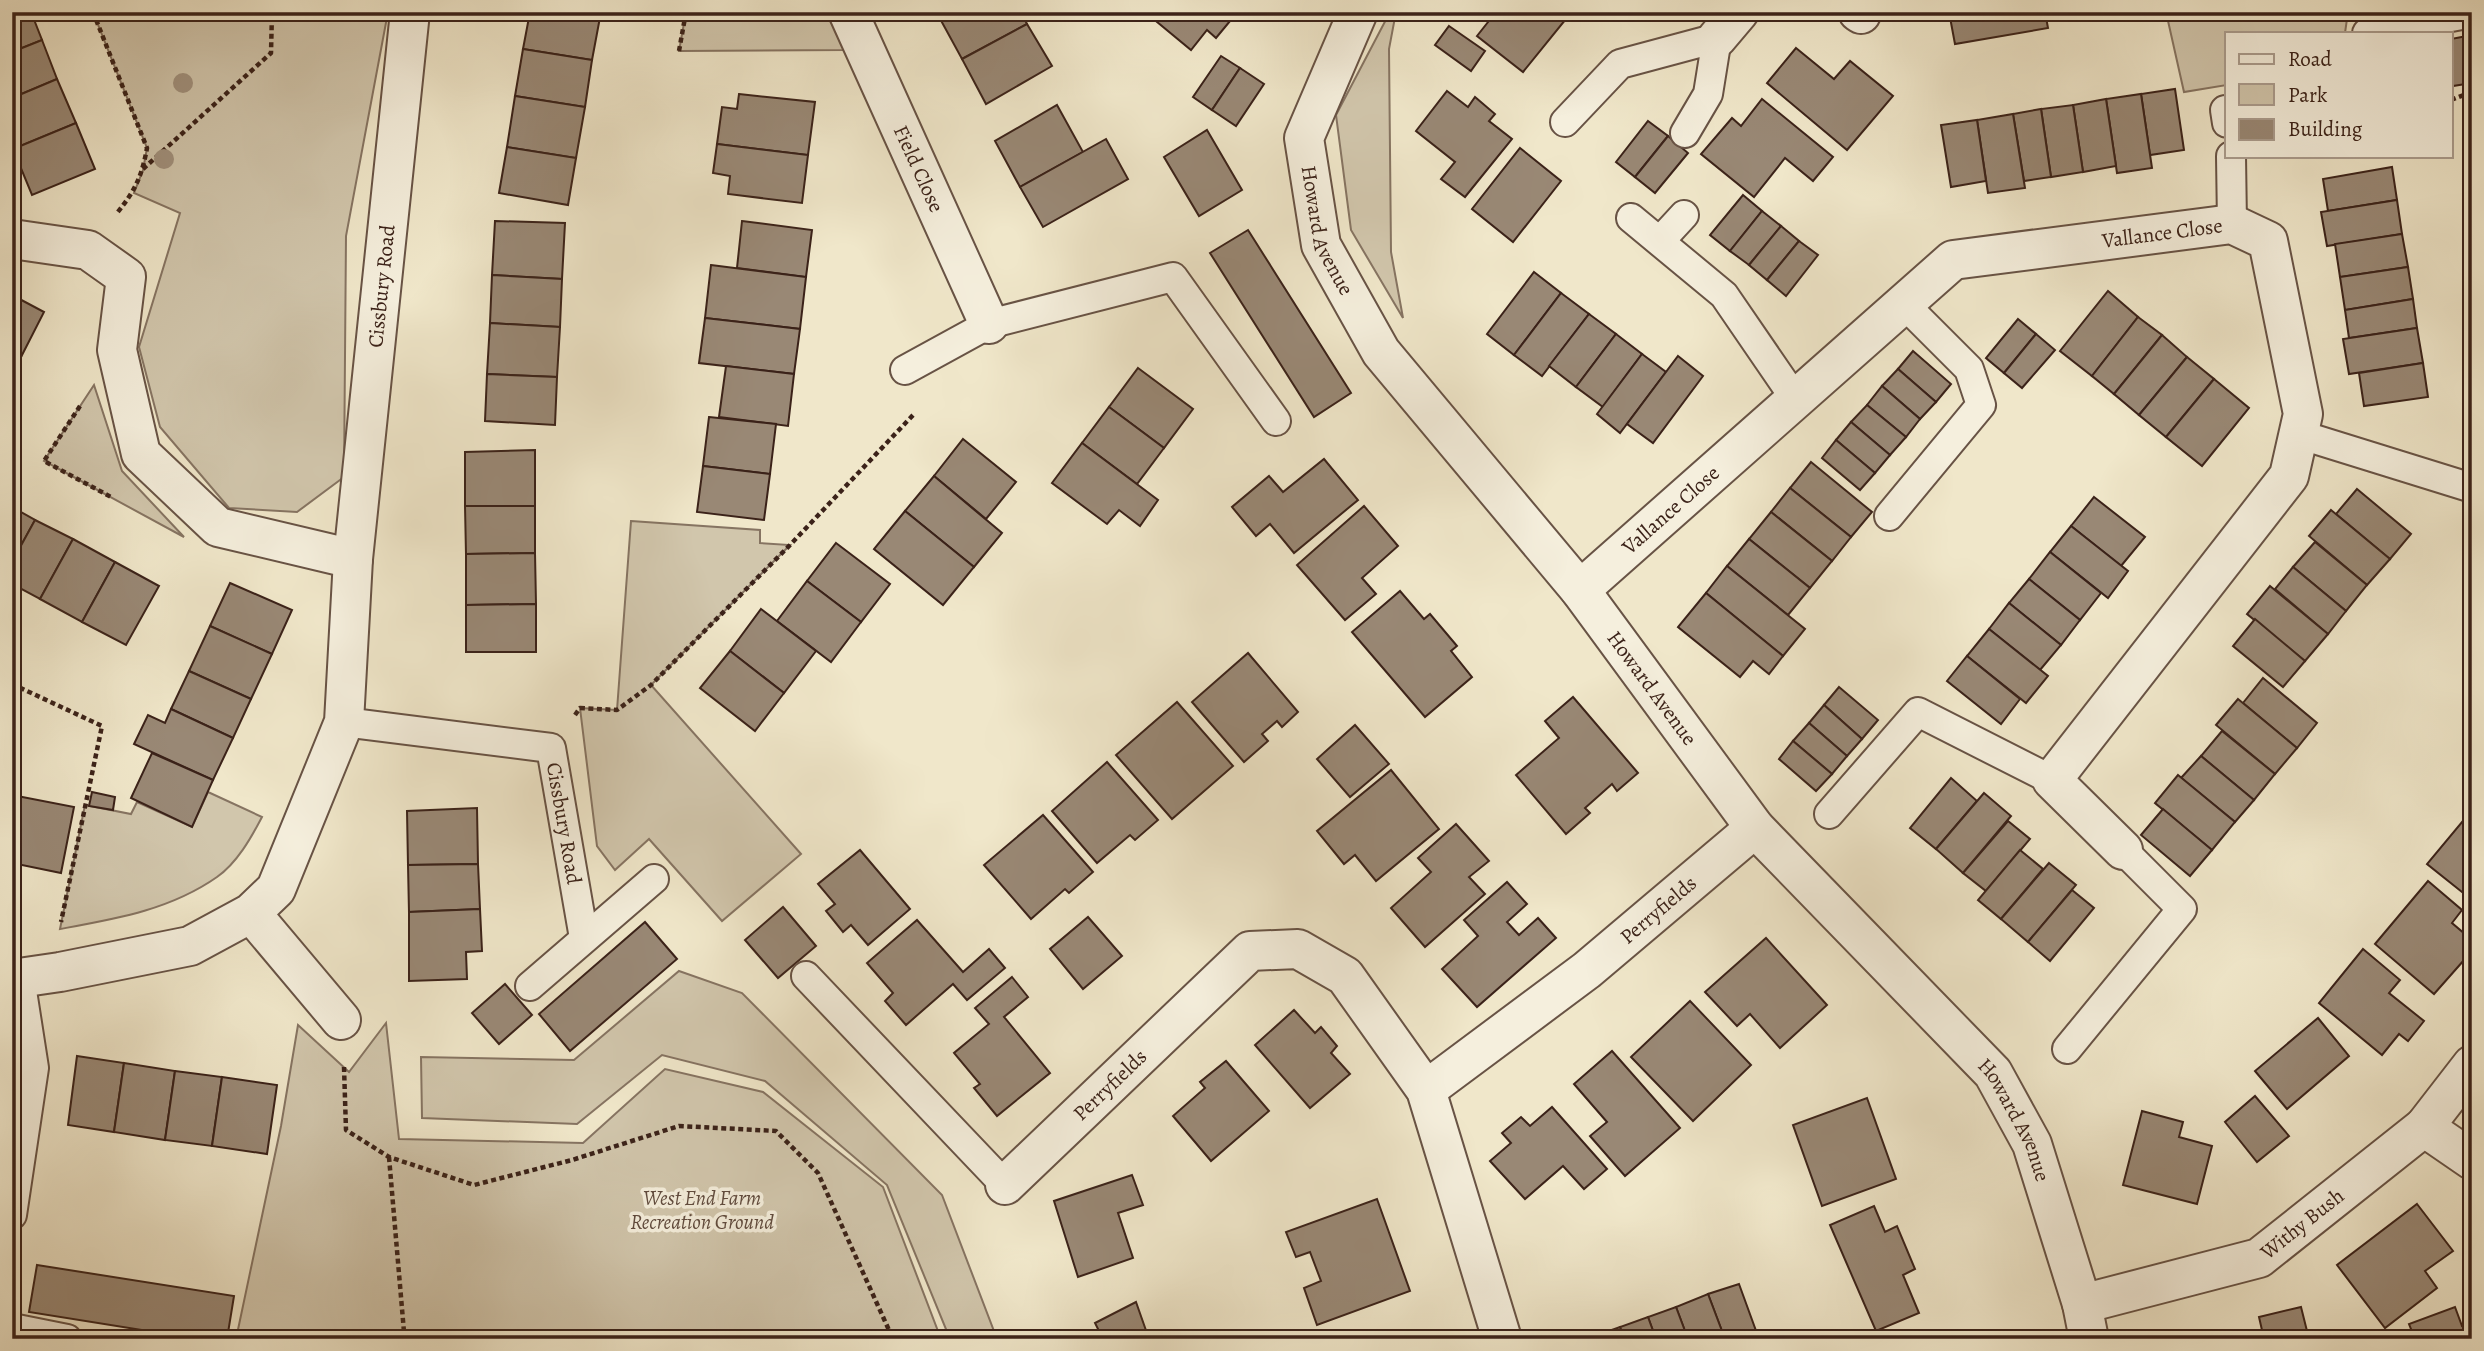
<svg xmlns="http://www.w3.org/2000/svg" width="2484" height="1351" viewBox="0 0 2484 1351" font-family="Alegreya,serif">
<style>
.green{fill:#d1c6ac;stroke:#867462;stroke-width:2}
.building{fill:#998875;stroke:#3b2219;stroke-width:2}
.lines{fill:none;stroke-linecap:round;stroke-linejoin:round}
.lane-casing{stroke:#685345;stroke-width:32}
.street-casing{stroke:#685345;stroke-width:42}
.path{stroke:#3b2219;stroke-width:4.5;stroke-dasharray:5 3.5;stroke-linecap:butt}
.lane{stroke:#f5efdd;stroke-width:28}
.street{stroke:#f5efdd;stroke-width:38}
.tree{fill:#a1917d}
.labels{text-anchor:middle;stroke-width:7;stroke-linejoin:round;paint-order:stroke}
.street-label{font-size:21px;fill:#3b2219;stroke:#f5efdd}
.park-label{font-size:21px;font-style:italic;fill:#604b3e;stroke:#f5efdd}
</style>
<rect width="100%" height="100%" fill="#f0e7ca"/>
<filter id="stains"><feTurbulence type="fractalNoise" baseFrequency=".00286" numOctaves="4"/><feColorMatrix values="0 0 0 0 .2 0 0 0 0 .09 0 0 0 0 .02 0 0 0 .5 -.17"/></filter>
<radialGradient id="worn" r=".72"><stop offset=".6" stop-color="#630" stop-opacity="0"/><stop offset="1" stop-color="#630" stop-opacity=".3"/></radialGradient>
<g class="green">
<path d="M93 12H388L346 236 344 477 297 512 229 508 160 427 139 347 180 213 134 193 143 170 147 148Z"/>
<path d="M686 12H827L844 50 679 51Z"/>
<path d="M1390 12H1396L1389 49 1391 252 1403 318 1351 230 1336 115Z"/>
<path d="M2166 12H2348L2345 33H2227V85L2184 92Z"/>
<path d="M94 385 122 471 184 537 44 461Z"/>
<path d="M631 521 760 530V543L790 545 651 685 801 854 722 921 649 839 615 870 597 846 580 708 617 710Z"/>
<path d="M208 792 262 817C251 838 237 863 217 877 170 910 115 919 60 929L85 805 131 814 137 802 192 827Z"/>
<path d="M679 971 742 993 942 1195 997 1339H950L887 1185 765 1081 662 1055 577 1124 422 1118 421 1057 574 1060Z"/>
<path d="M386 1023 399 1139 583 1143 665 1069 763 1092 883 1187 941 1339H236L281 1126 298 1025 349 1072Z"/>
</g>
<g class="building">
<path d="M12 12H31L42 40 12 52Z"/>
<path d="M530 12H601L592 60 523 49Z"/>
<path d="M942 12H1021L1027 24 962 59 938 15Z"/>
<path d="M1145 12H1232L1235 15 1216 38 1207 30 1191 50Z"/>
<path d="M1496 12H1568L1570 14 1523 72 1477 36Z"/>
<path d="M1949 12H2045L2048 28 1955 44Z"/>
<path d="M1027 24 1052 66 986 104 962 59Z"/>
<path d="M1449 26 1485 51 1471 71 1435 45Z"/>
<path d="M2467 36 2472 60V83L2453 86 2451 39Z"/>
<path d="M42 40 57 79 12 98V52Z"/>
<path d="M1796 48 1834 79 1850 61 1893 96 1847 150 1767 83Z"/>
<path d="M523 49 592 60 585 107 515 96Z"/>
<path d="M1221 56 1240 68 1212 110 1193 97Z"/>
<path d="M1240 68 1264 84 1236 126 1212 110Z"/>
<path d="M57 79 76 123 13 149 12 98Z"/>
<path d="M2175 89 2184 150 2150 155 2141 94Z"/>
<path d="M1447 91 1468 107 1475 97 1495 114 1489 121 1512 139 1465 197 1441 179 1455 162 1416 131Z"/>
<path d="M739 94 815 102 808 155 717 144 722 107 737 109Z"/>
<path d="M2141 94 2152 168 2117 173 2106 99Z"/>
<path d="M515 96 585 107 576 158 507 147Z"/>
<path d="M1762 99 1833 157 1813 181 1785 158 1754 197 1701 154 1732 118 1741 126Z"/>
<path d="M2106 99 2116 166 2083 172 2073 105Z"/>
<path d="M1057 105 1083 152 1020 187 995 141Z"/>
<path d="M2073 105 2083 172 2051 177 2041 109Z"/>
<path d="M2041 109 2051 177 2024 181 2013 114Z"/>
<path d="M2013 114 2025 188 1988 193 1977 120Z"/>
<path d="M1977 120 1986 181 1951 187 1941 125Z"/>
<path d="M1648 121 1668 136 1635 177 1616 162Z"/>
<path d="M76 123 95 169 32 195 13 149Z"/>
<path d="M1207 130 1242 190 1199 216 1164 157Z"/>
<path d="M1668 136 1688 153 1655 193 1635 177Z"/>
<path d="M1106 139 1128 179 1043 227 1020 187Z"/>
<path d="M717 144 808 155 802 203 728 194 730 176 713 173Z"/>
<path d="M507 147 576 158 568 205 499 193Z"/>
<path d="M1520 148 1561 181 1513 242 1472 209Z"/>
<path d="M2392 167 2397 200 2328 211 2323 179Z"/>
<path d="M1743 195 1762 211 1730 251 1710 235Z"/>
<path d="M2397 200 2402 234 2327 246 2321 212Z"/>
<path d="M1762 211 1781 226 1749 265 1730 251Z"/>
<path d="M495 221 565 223 562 279 492 275Z"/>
<path d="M742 221 812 230 806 277 737 268Z"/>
<path d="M1781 226 1799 241 1767 280 1749 265Z"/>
<path d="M1248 230 1351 393 1314 417 1210 253Z"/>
<path d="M2402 234 2408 267 2340 277 2335 244Z"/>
<path d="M1799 241 1818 255 1786 296 1767 280Z"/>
<path d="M711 265 806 277 800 329 705 318Z"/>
<path d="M2408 267 2413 299 2345 310 2340 277Z"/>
<path d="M1534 272 1561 293 1514 355 1487 334Z"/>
<path d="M492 275 562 279 560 327 490 323Z"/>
<path d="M2108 291 2138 317 2092 376 2060 351Z"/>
<path d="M1561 293 1589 314 1542 376 1514 355Z"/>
<path d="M12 295 44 312 21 357 12 352Z"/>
<path d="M2413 299 2417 328 2349 338 2345 310Z"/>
<path d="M1589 314 1616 334 1576 387 1549 366Z"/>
<path d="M2138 317 2162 335 2114 394 2092 376Z"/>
<path d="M705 318 800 329 794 374 699 363Z"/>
<path d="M2018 319 2036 334 2004 373 1986 358Z"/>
<path d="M490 323 560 327 557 377 487 374Z"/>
<path d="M2417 328 2423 363 2349 374 2343 339Z"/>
<path d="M1616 334 1642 354 1603 407 1576 387Z"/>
<path d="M2036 334 2055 350 2022 388 2004 373Z"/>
<path d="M2162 335 2187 357 2139 415 2114 394Z"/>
<path d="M1913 351 1951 384 1936 402 1898 369Z"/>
<path d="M12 352 21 357 12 373Z"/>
<path d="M1642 354 1666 372 1620 433 1597 414Z"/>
<path d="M1678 356 1703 376 1653 443 1627 424Z"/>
<path d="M2187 357 2214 379 2166 437 2139 415Z"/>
<path d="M2423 363 2428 397 2364 406 2359 373Z"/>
<path d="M726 366 794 374 788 426 719 417Z"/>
<path d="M1138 368 1193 409 1164 448 1109 407Z"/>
<path d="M1898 369 1936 402 1920 419 1882 386Z"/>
<path d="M487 374 557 377 555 425 485 421Z"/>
<path d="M2214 379 2249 408 2202 466 2166 437Z"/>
<path d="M1882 386 1920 419 1906 437 1867 405Z"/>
<path d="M1867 405 1906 437 1890 455 1851 422Z"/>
<path d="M1109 407 1164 448 1137 484 1082 443Z"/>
<path d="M709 417 776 424 770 474 703 466Z"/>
<path d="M1851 422 1890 455 1875 473 1836 440Z"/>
<path d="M963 439 1016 482 986 519 934 476Z"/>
<path d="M1836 440 1875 473 1860 490 1822 458Z"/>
<path d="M1082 443 1158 500 1140 526 1119 510 1107 524 1052 483Z"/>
<path d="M535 450V506H465V452Z"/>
<path d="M1324 459 1358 500 1294 553 1270 524 1256 536 1232 507 1269 476 1283 492Z"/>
<path d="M1811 462 1872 512 1851 537 1790 488Z"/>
<path d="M703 466 770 474 764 520 697 512Z"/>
<path d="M934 476 1002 533 974 567 905 511Z"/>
<path d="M1790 488 1851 537 1832 561 1771 512Z"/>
<path d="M2357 489 2411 534 2390 559 2336 514Z"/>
<path d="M2094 497 2145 537 2121 566 2071 526Z"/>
<path d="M465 506H535V553L466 554Z"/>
<path d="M1364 506 1398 546 1362 578 1376 594 1345 620 1297 565Z"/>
<path d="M12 507 35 520 12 562Z"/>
<path d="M2331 510 2390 559 2367 585 2309 536Z"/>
<path d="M905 511 974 567 943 605 874 549Z"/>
<path d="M1771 512 1832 561 1810 588 1749 539Z"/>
<path d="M35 520 73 539 40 599 12 584V562Z"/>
<path d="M2071 526 2128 571 2108 598 2050 552Z"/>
<path d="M73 539 115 562 82 622 40 599Z"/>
<path d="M1749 539 1810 588 1788 615 1727 566Z"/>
<path d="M2315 542 2367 585 2346 611 2293 567Z"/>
<path d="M836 543 890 584 861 622 807 581Z"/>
<path d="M2050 552 2101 593 2080 620 2029 579Z"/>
<path d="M535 553 536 604 466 605V554Z"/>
<path d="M115 562 159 586 126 645 82 622Z"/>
<path d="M1727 566 1805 629 1783 656 1706 593Z"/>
<path d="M2293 567 2346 611 2328 634 2275 589Z"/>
<path d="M2029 579 2080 620 2061 645 2009 603Z"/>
<path d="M807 581 861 622 831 662 777 621Z"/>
<path d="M230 583 292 610 272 654 210 626Z"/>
<path d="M2270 586 2328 634 2305 661 2247 614Z"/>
<path d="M1400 591 1424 619 1430 614 1457 646 1451 651 1472 677 1425 717 1352 632Z"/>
<path d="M1706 593 1783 656 1769 674 1753 661 1740 677 1678 627Z"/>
<path d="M2009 603 2061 645 2040 670 1989 629Z"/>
<path d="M536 604V652H466V605Z"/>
<path d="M761 609 816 651 784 693 730 651Z"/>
<path d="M2255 619 2305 661 2283 687 2233 646Z"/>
<path d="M210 626 272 654 251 699 189 671Z"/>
<path d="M1989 629 2048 676 2026 703 1967 656Z"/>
<path d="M730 651 784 693 755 731 700 688Z"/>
<path d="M1248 653 1298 712 1282 727 1277 721 1262 734 1268 741 1244 762 1192 702Z"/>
<path d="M1967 656 2020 699 2001 724 1947 681Z"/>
<path d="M189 671 251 699 233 738 171 709Z"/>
<path d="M2263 678 2317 723 2297 748 2243 703Z"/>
<path d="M1839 687 1878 720 1862 739 1824 705Z"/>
<path d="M1573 697 1638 773 1617 791 1612 784 1585 808 1590 813 1566 834 1516 775 1559 738 1545 721Z"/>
<path d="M2238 699 2297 748 2275 774 2216 725Z"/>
<path d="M1177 702 1233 766 1172 819 1116 755Z"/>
<path d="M1824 705 1862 739 1847 756 1809 723Z"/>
<path d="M171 709 233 738 213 780 134 744 148 715 165 723Z"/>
<path d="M1809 723 1847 756 1832 774 1793 741Z"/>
<path d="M1355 725 1389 764 1350 797 1317 759Z"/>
<path d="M2222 731 2275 774 2254 800 2201 756Z"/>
<path d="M1793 741 1832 774 1816 791 1779 759Z"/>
<path d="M152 753 213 780 192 827 131 798Z"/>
<path d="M2201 756 2254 800 2235 822 2181 778Z"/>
<path d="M1107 762 1158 820 1135 840 1130 835 1097 863 1052 811Z"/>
<path d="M1391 770 1439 829 1376 881 1355 855 1344 864 1317 831Z"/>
<path d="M2178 775 2235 822 2212 850 2155 803Z"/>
<path d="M1951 778 1977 801 1936 849 1910 828Z"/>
<path d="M92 792 115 797 113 810 89 806Z"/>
<path d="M1984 793 2011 816 1963 873 1936 849Z"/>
<path d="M12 795 74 807 61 873 12 863Z"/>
<path d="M477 808 478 864 408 865 407 811Z"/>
<path d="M2163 809 2212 850 2190 876 2141 835Z"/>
<path d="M2472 810V900L2427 864Z"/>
<path d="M1043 815 1093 872 1069 893 1065 889 1031 919 984 865Z"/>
<path d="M2008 821 2030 839 1986 891 1963 873Z"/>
<path d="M1456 824 1489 861 1469 877 1485 894 1425 947 1391 908 1431 872 1418 858Z"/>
<path d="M860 850 910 909 868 945 851 925 843 932 826 911 835 904 818 884Z"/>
<path d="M2020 850 2043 869 2001 919 1978 900Z"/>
<path d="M2049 863 2076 885 2028 942 2001 919Z"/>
<path d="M478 864 480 909 409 912 408 865Z"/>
<path d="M2428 881 2462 910 2452 923 2472 940V951L2434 994 2375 944Z"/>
<path d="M1507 882 1527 904 1507 922 1519 935 1538 918 1556 938 1477 1007 1442 969 1478 936 1464 920Z"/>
<path d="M2072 890 2094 908 2050 961 2028 942Z"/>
<path d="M783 907 816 946 778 978 745 940Z"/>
<path d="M480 909 482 951 466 952 467 979 409 981V912Z"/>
<path d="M1088 917 1122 956 1083 989 1050 949Z"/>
<path d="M917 920 963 972 989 949 1005 968 967 1000 953 984 906 1025 885 1001 893 993 867 963Z"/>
<path d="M645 922 677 959 570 1051 539 1014Z"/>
<path d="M1766 938 1827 1005 1780 1048 1750 1014 1737 1026 1705 992Z"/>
<path d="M2363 949 2400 980 2389 993 2424 1021 2408 1041 2399 1034 2382 1055 2319 1003Z"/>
<path d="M1012 977 1028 997 1004 1017 1050 1073 997 1116 974 1088 980 1084 954 1053 989 1024 975 1008Z"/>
<path d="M505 984 532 1015 499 1044 472 1013Z"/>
<path d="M1690 1001 1751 1065 1693 1121 1631 1057Z"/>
<path d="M1294 1010 1315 1033 1321 1027 1337 1046 1331 1053 1350 1074 1310 1108 1255 1045Z"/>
<path d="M2318 1018 2349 1056 2287 1109 2255 1071Z"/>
<path d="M1612 1051 1680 1128 1625 1176 1590 1136 1607 1122 1574 1084Z"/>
<path d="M77 1056 124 1063 114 1132 68 1125Z"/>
<path d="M1226 1061 1269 1111 1211 1161 1173 1116 1205 1088 1200 1082Z"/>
<path d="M124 1063 175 1071 165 1140 114 1132Z"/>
<path d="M175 1071 222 1077 212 1146 165 1140Z"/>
<path d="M222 1077 277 1085 267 1154 212 1146Z"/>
<path d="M2255 1096 2289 1136 2257 1162 2225 1122Z"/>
<path d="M1867 1098 1896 1179 1822 1206 1793 1125Z"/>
<path d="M1552 1107 1607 1169 1584 1189 1563 1166 1525 1199 1490 1161 1511 1143 1502 1133 1521 1117 1530 1126Z"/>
<path d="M2142 1111 2183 1122 2179 1137 2212 1146 2197 1204 2123 1185Z"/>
<path d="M1132 1175 1143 1205 1118 1213 1133 1258 1078 1277 1054 1201Z"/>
<path d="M1377 1199 1410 1291 1317 1325 1304 1288 1321 1281 1310 1252 1296 1257 1286 1232Z"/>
<path d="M2417 1204 2453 1251 2425 1271 2437 1288 2385 1328 2337 1265Z"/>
<path d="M1874 1206 1885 1232 1897 1226 1915 1269 1903 1275 1919 1313 1876 1331 1830 1225Z"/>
<path d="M37 1265 234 1296 227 1339H198L29 1312Z"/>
<path d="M1739 1284 1759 1339H1725L1708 1294Z"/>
<path d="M1708 1294 1725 1339H1688L1676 1307Z"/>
<path d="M1136 1302 1149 1339H1103L1095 1323Z"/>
<path d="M1676 1307 1688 1339H1656L1648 1317Z"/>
<path d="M2301 1307 2309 1339H2264L2259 1317Z"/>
<path d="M2455 1307 2462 1326 2472 1322V1339H2415L2409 1324Z"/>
<path d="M1648 1317 1656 1339H1624L1620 1327Z"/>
<path d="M1620 1327 1624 1339H1590L1589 1338Z"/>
</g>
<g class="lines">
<g class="lane-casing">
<g id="lane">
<path d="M2367 33 2472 13"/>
<path d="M2225 110 2227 123"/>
<path d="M1565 122 1620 64 1717 38 1708 94 1685 133"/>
<path d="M2231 156 2232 224"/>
<path d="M1631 218 1724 295 1796 400"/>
<path d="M1660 241 1684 215"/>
<path d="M905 370 989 324 1173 277 1276 421"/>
<path d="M2298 434 2472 488"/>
<path d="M1889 516 1981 405 1969 369 1904 304"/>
<path id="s1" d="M344 722 551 748 584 938"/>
<path d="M1829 814 1918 712 2052 780"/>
<path d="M806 976 1005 1185"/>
<path d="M530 986 654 879"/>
<path d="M2067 1049 2182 909 2123 850"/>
<path d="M12 1215 34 1068 20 978"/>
<path d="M12 1328 67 1339"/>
</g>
</g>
<g class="street-casing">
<g id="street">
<path id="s2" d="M848 12 989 324"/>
<path id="s3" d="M1358 12 1304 138 1321 245 1381 352 1580 590 1755 828 1993 1073 2032 1144 2082 1304 2089 1339"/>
<path d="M1858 12 1861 14"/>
<path d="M1717 38 1739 12"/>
<path d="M12 239 88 250 126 277 117 350 141 454 218 527 353 559"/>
<path id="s4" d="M1580 590 1953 260 2232 224 2268 241 2303 414 2289 476 2052 780 2123 850"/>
<path d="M251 913 341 1020"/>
<path id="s5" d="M12 979 60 972 190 946 251 913 276 889 344 722 353 559 410 12"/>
<path id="s6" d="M1426 1090 1587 970 1755 828"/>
<path d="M2424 1127 2472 1065"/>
<path id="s7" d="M1005 1185 1250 951 1298 949 1345 976 1426 1090 1502 1339"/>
<path id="s8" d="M2082 1304 2259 1258 2424 1127 2472 1160"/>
</g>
</g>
<g class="path">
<path d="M93 12 147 148C142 176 135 191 117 213"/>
<path d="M679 51 686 12"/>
<path d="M2451 100 2472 92"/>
<path d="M143 169 271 53 272 12"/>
<path d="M80 406 44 461 111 497"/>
<path d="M12 684 102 726 61 922"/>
<path d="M575 715 580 708 617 710 651 685 790 545 915 413"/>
<path d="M344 1067 346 1130 389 1157 474 1185 572 1160 679 1126 776 1131 818 1173 893 1339"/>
<path d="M389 1157 404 1332 398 1339"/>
</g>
<use href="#lane" class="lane"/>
<use href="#street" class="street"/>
</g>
<g class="tree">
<circle cx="183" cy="83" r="10"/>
<circle cx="164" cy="159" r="10"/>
</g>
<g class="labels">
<g class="street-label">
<text dy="7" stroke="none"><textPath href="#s2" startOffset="172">Field Close</textPath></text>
<text dy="7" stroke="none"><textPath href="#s3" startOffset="233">Howard Avenue</textPath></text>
<text dy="7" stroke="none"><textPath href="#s4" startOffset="709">Vallance Close</textPath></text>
<text dy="7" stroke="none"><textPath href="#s5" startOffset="903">Cissbury Road</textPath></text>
<text dy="7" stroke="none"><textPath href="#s4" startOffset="121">Vallance Close</textPath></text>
<text dy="7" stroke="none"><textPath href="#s3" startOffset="800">Howard Avenue</textPath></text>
<text dy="7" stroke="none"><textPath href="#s1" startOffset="285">Cissbury Road</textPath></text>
<text dy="7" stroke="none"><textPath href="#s6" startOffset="294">Perryfields</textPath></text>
<text dy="7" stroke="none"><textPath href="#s7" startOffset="145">Perryfields</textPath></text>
<text dy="7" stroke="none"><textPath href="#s3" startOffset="1367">Howard Avenue</textPath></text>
<text dy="7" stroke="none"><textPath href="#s8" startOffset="238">Withy Bush</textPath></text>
</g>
<g class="park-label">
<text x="702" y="1205">West End Farm<tspan x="702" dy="24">Recreation Ground</tspan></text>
</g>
</g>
<rect width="2484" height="1351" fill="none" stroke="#f0e7ca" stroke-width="42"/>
<rect x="14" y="14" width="2456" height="1323" fill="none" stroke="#3b2219" stroke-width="3.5"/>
<rect x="21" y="21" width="2442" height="1309" fill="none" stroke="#3b2219" stroke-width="2"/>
<rect x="2225" y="32" width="228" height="126" fill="#f5efdd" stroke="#ab9d8f" stroke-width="2"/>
<rect x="2239" y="54" width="35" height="10" fill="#f5efdd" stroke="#ab9d8f" stroke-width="2"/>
<text x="2288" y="66" font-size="21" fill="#3b2219">Road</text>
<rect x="2239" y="84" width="35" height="21" fill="#d1c6ac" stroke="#ab9d8f" stroke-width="2"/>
<text x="2288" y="102" font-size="21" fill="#3b2219">Park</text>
<rect x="2239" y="119" width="35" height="21" fill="#998875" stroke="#ab9d8f" stroke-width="2"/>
<text x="2288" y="136" font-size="21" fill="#3b2219">Building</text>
<rect width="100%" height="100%" filter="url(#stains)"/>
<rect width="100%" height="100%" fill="url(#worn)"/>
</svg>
